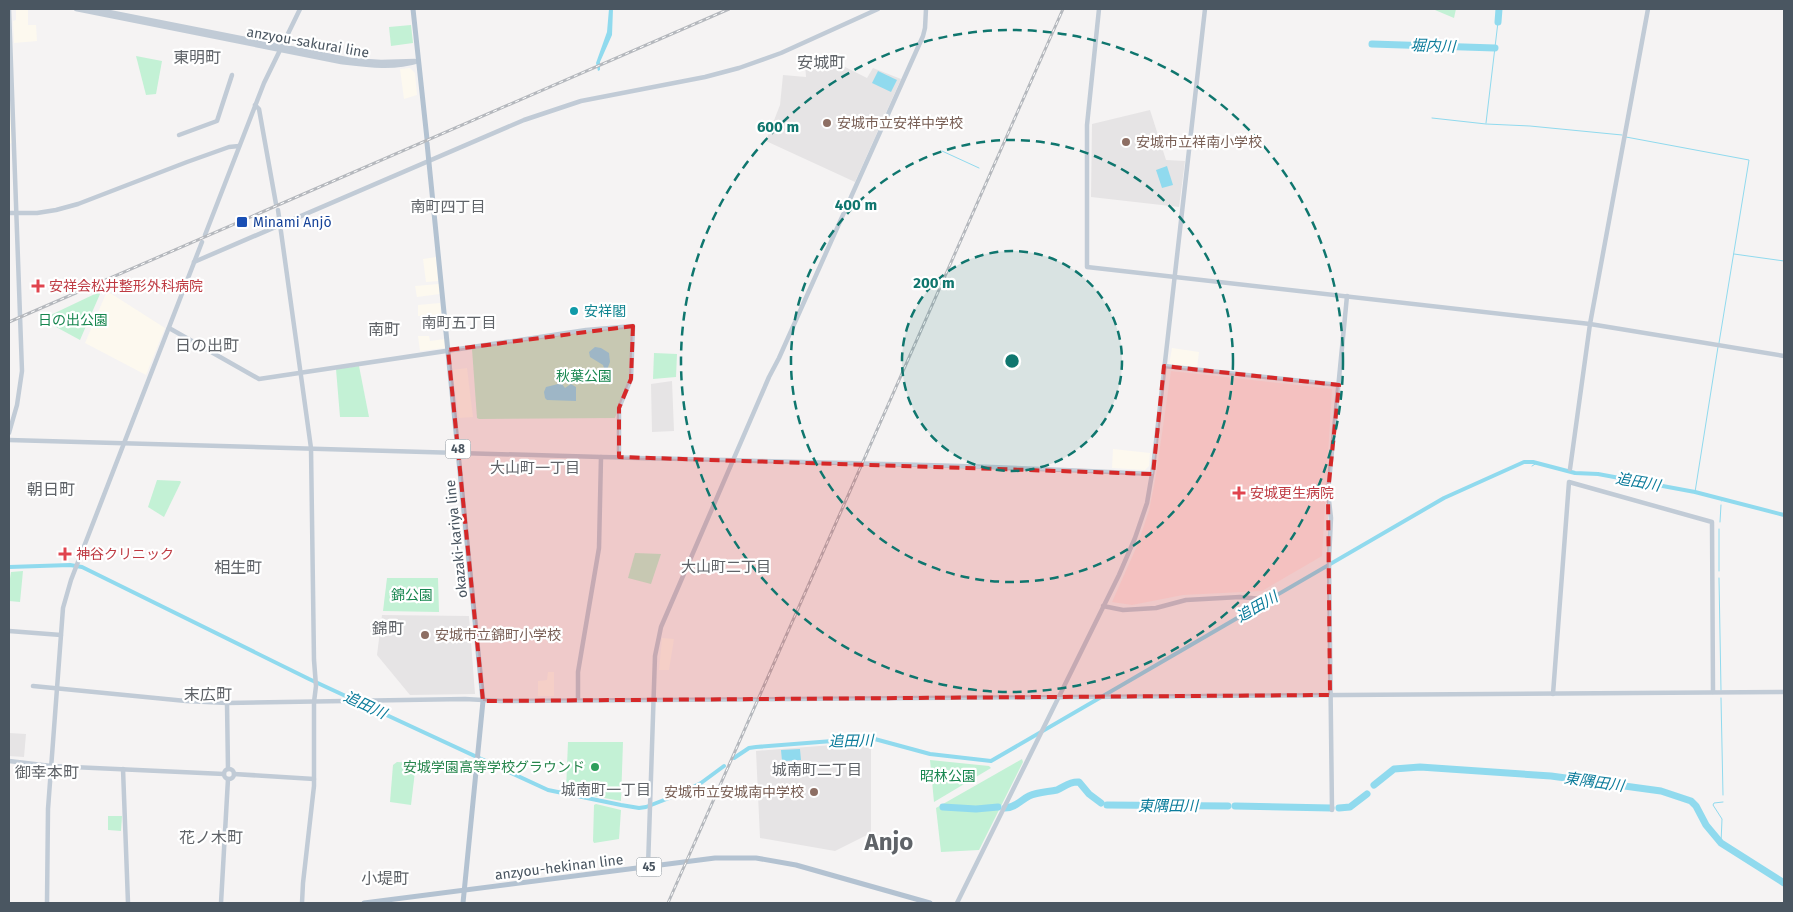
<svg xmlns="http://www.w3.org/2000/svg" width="1793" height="912" viewBox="0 0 1793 912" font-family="'Fira Sans','Noto Sans JP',sans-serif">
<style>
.commercial{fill:#fdf9ef}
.education{fill:#e6e4e5}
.medical{fill:#fce8e6}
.green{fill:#c3f1d5}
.water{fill:#90daee}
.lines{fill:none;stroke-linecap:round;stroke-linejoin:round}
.stream{stroke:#90daee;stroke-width:1}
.canal{stroke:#90daee;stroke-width:4}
.river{stroke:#90daee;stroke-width:7}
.secondary{stroke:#c1cbd6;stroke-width:4.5}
.primary{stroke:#b3c2d1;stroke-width:5}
.rail-casing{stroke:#b5b8bd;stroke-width:3}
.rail{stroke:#fff;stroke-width:1;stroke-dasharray:4;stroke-linecap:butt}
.marked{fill:#d62828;fill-opacity:0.2;stroke:#d62828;stroke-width:4;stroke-dasharray:10 6;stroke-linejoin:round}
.ring{fill:none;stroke:#0f766e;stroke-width:2.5;stroke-dasharray:9 6}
.education-dot{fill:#8d6e63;stroke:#fff;stroke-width:2}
.transit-dot{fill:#1a4fb4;stroke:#fff;stroke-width:2}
.health-dot{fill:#e0444e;stroke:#fff;stroke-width:2}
.culture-dot{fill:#0f9aa8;stroke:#fff;stroke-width:2}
.leisure-dot{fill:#2e9e5b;stroke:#fff;stroke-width:2}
.labels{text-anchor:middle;stroke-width:4.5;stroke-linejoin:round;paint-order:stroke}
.shield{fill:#fff;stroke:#808990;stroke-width:1}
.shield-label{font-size:12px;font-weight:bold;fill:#4a5661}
.street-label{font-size:14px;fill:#4a5661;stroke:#fff}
.education-label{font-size:14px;fill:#785e54;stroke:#fff;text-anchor:start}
.transit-label{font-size:14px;fill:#164399;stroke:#fff;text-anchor:start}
.health-label{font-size:14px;fill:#be3a42;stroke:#fff;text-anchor:start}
.culture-label{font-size:14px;fill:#0d838f;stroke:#fff;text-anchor:start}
.park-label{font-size:14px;fill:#17864f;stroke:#fff}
.leisure-label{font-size:14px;fill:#27864d;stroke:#fff;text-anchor:end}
.water-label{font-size:15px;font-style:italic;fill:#0c7c9b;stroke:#fff}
.neighbourhood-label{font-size:15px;fill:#5f6368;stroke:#fff}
.quarter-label{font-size:16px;fill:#5f6368;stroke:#fff}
.town-label{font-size:24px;font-weight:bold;fill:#5f6368;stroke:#fff}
.centre{fill:#0f766e;stroke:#fff;stroke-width:2.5}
.ring-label{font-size:15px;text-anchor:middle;font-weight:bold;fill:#0f766e;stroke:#fff;stroke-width:4.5;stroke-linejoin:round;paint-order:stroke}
</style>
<rect width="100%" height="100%" fill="#f5f3f3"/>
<g class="commercial">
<path d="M18 9H28V25H36L37 41 14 43 13 21 16 20V10Z"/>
<path d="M9 50 12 143 9 144Z"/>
<path d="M410 68 415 73 417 95 404 99 400 69Z"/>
<path d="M436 257 438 281 426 282 423 259Z"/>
<path d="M439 284 440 294 417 297 415 286Z"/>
<path d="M107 291 165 328 146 375 85 343Z"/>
<path d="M440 303 442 322 430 325 428 315 418 316V305Z"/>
<path d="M418 336H429L430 341 445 339V348L420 351Z"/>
<path d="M1172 348 1199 352 1197 368 1169 365Z"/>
<path d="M467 368 473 417 459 418 452 370Z"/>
<path d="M1113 449 1150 453 1149 466 1145 470 1112 468Z"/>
<path d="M662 638 674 639 669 670H659Z"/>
<path d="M548 672H554V696H538V681L547 680Z"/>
</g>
<g class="education">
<path d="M821 55 867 78 873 68 901 79 855 182 766 141 780 105 783 75 806 77 805 63Z"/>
<path d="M1150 110 1166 160 1185 161 1179 207 1091 197 1092 124Z"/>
<path d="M672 381 674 431 652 432 651 384Z"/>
<path d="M382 615 469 616 475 694 410 695 377 655Z"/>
<path d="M9 733 26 734 24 757 9 756Z"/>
<path d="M871 742V833L835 851 760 838 756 751Z"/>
</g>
<path class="medical" d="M1171 371 1332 389 1322 556 1262 591 1183 595 1132 605 1112 602 1137 546 1149 511 1156 475Z"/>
<g class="green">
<path d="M1435 9H1456L1454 18 1435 10Z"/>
<path d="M411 25 413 43 391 46 389 27Z"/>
<path d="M136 56 162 61 156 94 146 95Z"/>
<path d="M99 292 100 294 80 340 45 321H38Z"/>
<path d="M630 328 631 329 629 379 615 418 479 419 477 418 472 349 588 331Z"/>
<path d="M654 353 677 354 676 377 653 379Z"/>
<path d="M359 366 369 417H340L336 369Z"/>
<path d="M157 480 180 481 181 482 164 517 148 507Z"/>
<path d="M635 553 661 554 651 584 628 578Z"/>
<path d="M23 571 20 602 9 601V585L11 572Z"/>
<path d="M387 578H438L439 612 383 611Z"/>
<path d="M568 742H623L621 801 566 791Z"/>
<path d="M1022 759 1023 762 979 850 941 852 936 808Z"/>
<path d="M930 760 989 766 991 768 934 802Z"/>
<path d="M397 762 416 763 411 805 390 802 393 765Z"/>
<path d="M596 804 621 810 619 839 594 843 593 841 594 805Z"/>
<path d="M108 816H122L121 831 108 830Z"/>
</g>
<g class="water">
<path d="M609 9H613L612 35 600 62V70L598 71 596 63 607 32Z"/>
<path d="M878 71 897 80 891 92 872 83Z"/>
<path d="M1167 166 1173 185 1162 188 1156 170Z"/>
<path d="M595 347 601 348 609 353 610 362 605 375 594 378 591 382 592 377 595 375 600 376 605 371 603 365 590 357 589 352Z"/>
<path d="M558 384H562L565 388 571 384 576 387V401L547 400 545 398 544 392 546 387Z"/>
<path d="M800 749 801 760 782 761 781 750Z"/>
</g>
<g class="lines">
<g class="stream">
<path d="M1432 118 1486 124 1530 126 1622 135"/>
<path d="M1486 123 1498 22"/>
<path d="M1626 137 1749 160 1719 343"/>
<path d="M942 151 979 168"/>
<path d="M1734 254 1784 261"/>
<path d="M1532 466 1537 463"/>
<path d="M1695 492 1718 347"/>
<path d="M1722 501 1723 500"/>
<path d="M1720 522 1721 505"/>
<path d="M1719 529V571"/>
<path d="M1719 578 1721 690"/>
<path d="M1721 698 1723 795"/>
<path d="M1721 843 1722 819 1713 805 1714 803 1723 802"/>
</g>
<g class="canal">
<path d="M9 567 70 565 82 567 309 679 548 790 621 805 639 808 646 807 682 793 701 783 724 766"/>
<path d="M734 758 749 748 756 747 871 738 930 754 991 761 1444 498 1524 462H1533L1575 473 1598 474 1695 492 1784 515"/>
</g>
<g class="river">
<path d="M1498 22 1499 9"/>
<path d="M1372 44 1495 48"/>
<path d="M1374 785 1394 769 1420 767 1551 776 1661 791 1691 801 1696 806 1706 825 1721 843 1784 883"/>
<path d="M1107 805 1228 806"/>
<path d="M1235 806 1331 808"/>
<path d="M943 807 976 809 998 807"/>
<path d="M1005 808C1015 808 1021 800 1029 796 1038 792 1048 792 1057 790 1064 787 1070 781 1079 782L1089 794 1101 803"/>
<path d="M1339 808 1350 807 1367 794"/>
</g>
<g class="secondary">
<path d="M76 9 341 62C366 65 394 69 418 61"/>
<path d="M94 9 351 60 381 62 415 61"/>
<path d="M1099 9 1087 125V267L1590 324 1784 356"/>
<path d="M255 105 259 109 276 204"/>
<path d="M179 135 217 121 232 75"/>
<path d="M278 210 311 448 314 660 316 686 314 702V786L303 883 302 903"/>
<path d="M9 213H37L56 210 78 204 187 162 229 147 239 146"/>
<path d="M205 235 264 83 300 9"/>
<path d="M194 262 524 120 581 101 705 77 739 68 781 53 878 9"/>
<path d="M169 328 259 379 586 330 633 326 631 379 619 408V457"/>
<path d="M1164 366 1339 385"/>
<path d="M9 433 17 405 22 371 9 9"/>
<path d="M9 440C206 444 403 451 601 457 785 462 968 464 1152 474"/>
<path d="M1570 469 1590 324 1648 9"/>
<path d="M1103 606 1123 610 1156 608 1186 600 1240 597 1262 599"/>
<path d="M9 631 61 635"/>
<path d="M33 686 186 701 227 703 465 699 501 701 1784 692"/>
<path d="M1553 694 1569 482 1712 522 1713 692"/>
<path d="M578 700V672L599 548 601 457"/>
<path d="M227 703 228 769"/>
<path d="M9 761 51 766 224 774"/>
<circle cx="229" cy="774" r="5"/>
<path d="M123 769 128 903"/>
<path d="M234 774 314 779"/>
<path d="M1332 810 1329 560 1331 518 1328 492 1347 296"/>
<path d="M648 867 655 656 661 627 769 377 779 358 923 36 925 28 926 9"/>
<path d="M47 903 48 809 63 608 71 580 202 242"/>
<path d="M221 903 228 779"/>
<path d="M957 903 1119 575 1135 538 1147 503 1153 468 1205 9"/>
</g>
<g class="primary">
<path d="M413 9 427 139"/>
<path d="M427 143 483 701 463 903"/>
<path d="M364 903 715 858H756L796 865 930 903"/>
</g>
<g class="rail-casing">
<g id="rail">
<path d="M9 322 729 9"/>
<path d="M668 903 1063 9"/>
</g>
</g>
<use href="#rail" class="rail"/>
</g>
<path class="marked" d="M633 326 631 379 619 408V457L1153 474 1164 366 1339 385 1328 492 1330 695 483 701 448 350Z"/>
<circle cx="1012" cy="361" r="110" fill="#0f766e" fill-opacity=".12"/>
<g class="ring">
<circle cx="1012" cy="361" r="110"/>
<circle cx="1012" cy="361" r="221"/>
<circle cx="1012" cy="361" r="331"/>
</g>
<g class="education-dot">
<circle cx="827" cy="123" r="5"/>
<circle cx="1126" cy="142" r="5"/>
<circle cx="425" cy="635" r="5"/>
<circle cx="814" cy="792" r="5"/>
</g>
<rect class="transit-dot" x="236" y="216" width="12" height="12" rx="2.5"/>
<g class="health-dot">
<path d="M35.5 278.5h5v5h5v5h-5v5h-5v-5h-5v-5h5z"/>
<path d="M1236.5 485.5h5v5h5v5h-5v5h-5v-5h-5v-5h5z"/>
<path d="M62.5 546.5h5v5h5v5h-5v5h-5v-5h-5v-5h5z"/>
</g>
<circle class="culture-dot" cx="574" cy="311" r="5"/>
<circle class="leisure-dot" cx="595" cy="767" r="5"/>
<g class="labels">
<g class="shield">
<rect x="445.5" y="439.5" width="25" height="19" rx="4"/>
<rect x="636.5" y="857.5" width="25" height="19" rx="4"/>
</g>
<g class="shield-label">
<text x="458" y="453">48</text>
<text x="649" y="871">45</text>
</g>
<g class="street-label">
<text transform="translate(308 42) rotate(10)" y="5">anzyou-sakurai line</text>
<text transform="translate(456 539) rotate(-96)" y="5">okazaki-kariya line</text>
<text transform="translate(559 867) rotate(-7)" y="5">anzyou-hekinan line</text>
</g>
<g class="education-label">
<text x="837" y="128">安城市立安祥中学校</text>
<text x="1136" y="147">安城市立祥南小学校</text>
<text x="435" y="640">安城市立錦町小学校</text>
<text x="804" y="797" text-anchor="end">安城市立安城南中学校</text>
</g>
<g class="transit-label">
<text x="253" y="227">Minami Anjō</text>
</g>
<g class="health-label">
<text x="49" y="291">安祥会松井整形外科病院</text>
<text x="1250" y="498">安城更生病院</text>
<text x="76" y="559">神谷クリニック</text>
</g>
<g class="culture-label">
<text x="584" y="316">安祥閣</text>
</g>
<g class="park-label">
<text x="73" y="325">日の出公園</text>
<text x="584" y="381">秋葉公園</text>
<text x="412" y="600">錦公園</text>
<text x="948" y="781">昭林公園</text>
</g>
<g class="leisure-label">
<text x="585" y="772">安城学園高等学校グラウンド</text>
</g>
<g class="water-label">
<text transform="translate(1433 46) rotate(2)" y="5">堀内川</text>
<text transform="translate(1638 482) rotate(10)" y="5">追田川</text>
<text transform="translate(1257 607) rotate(-30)" y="5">追田川</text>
<text transform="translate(365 705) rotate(25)" y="5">追田川</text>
<text transform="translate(851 741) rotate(-1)" y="5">追田川</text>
<text transform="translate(1594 782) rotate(8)" y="5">東隅田川</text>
<text x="1168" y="811">東隅田川</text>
</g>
<g class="neighbourhood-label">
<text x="448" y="212">南町四丁目</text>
<text x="459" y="328">南町五丁目</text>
<text x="535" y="473">大山町一丁目</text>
<text x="726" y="572">大山町二丁目</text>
<text x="817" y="775">城南町二丁目</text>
<text x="606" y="795">城南町一丁目</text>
</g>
<g class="quarter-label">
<text x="197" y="63">東明町</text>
<text x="821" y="68">安城町</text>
<text x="384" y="335">南町</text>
<text x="207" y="351">日の出町</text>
<text x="51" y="495">朝日町</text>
<text x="238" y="573">相生町</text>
<text x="388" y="634">錦町</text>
<text x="208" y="700">末広町</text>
<text x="47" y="778">御幸本町</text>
<text x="211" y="843">花ノ木町</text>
<text x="385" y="884">小堤町</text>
</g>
<g class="town-label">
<text x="889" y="850">Anjo</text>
</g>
</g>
<circle cx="1012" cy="361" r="8" class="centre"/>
<g class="ring-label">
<text x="778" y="132">600 m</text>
<text x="856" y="210">400 m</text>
<text x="934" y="288">200 m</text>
</g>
<rect width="1793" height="912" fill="none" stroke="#4a5661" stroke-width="20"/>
</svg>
